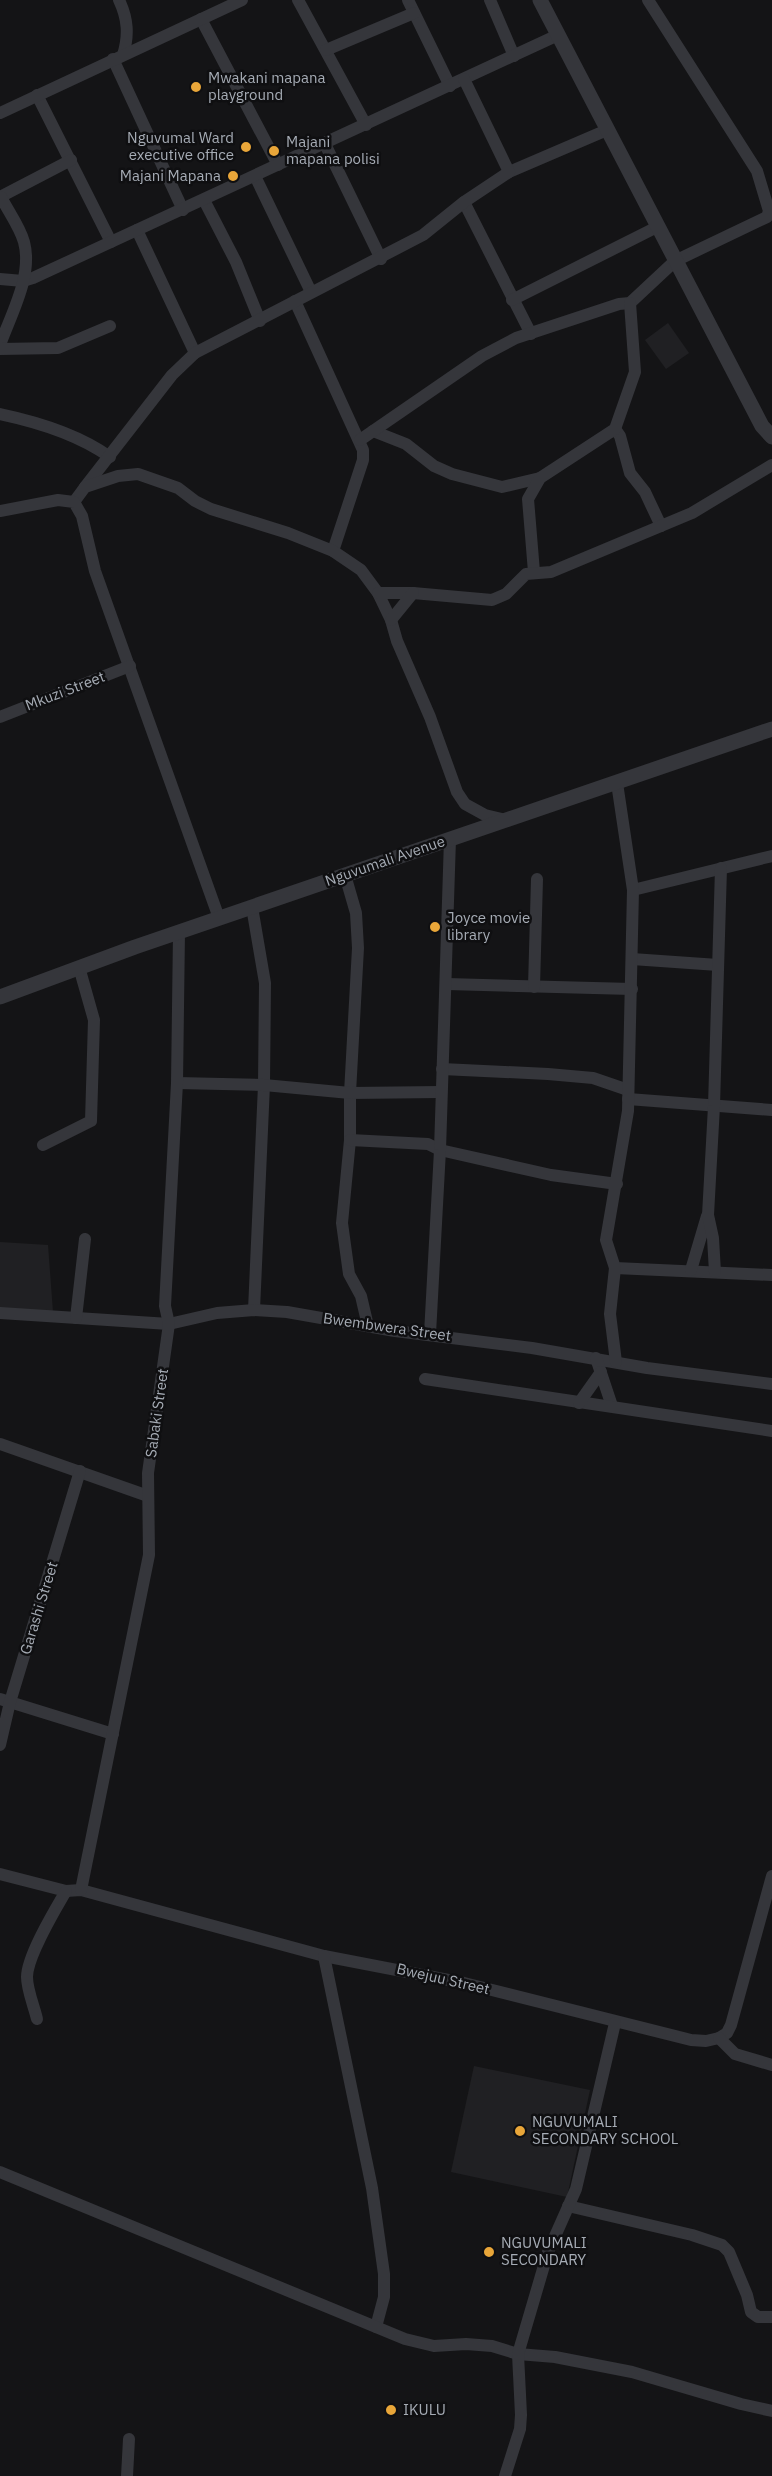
<svg xmlns="http://www.w3.org/2000/svg" width="772" height="2476" viewBox="0 0 772 2476" font-family="'IBM Plex Sans',sans-serif">
<style>
.built{fill:#202023}
.lines{fill:none;stroke-linecap:round;stroke-linejoin:round}
.minor{stroke:#35363b;stroke-width:12}
.tertiary{stroke:#35363b;stroke-width:15}
.poi-dot{fill:#e9a639;stroke:#0f0f11;stroke-width:2}
.labels{text-anchor:middle;stroke-width:5;stroke-linejoin:round;paint-order:stroke}
.poi-label{font-size:15px;fill:#a6acb5;stroke:#0f0f11;text-anchor:start}
.street-label{font-size:15px;fill:#a6acb5;stroke:#0f0f11}
</style>
<rect width="100%" height="100%" fill="#141416"/>
<g class="built">
<path d="M668 323 689 353 666 369 645 340Z"/>
<path d="M0 1242 48 1245 53 1312 0 1308Z"/>
<path d="M474 2066 590 2090 567 2197 451 2172Z"/>
</g>
<g class="lines">
<g class="minor">
<path d="M119 0C128 19 129 35 123 55"/>
<path d="M298 0 366 125"/>
<path d="M408 0 450 86"/>
<path d="M490 0 514 56"/>
<path d="M201 19 278 165"/>
<path d="M326 50 414 13"/>
<path d="M113 59 183 210"/>
<path d="M37 95 111 242"/>
<path d="M0 113 242 0"/>
<path d="M325 144 381 259"/>
<path d="M509 172 607 130"/>
<path d="M255 176 311 292"/>
<path d="M0 197 71 160"/>
<path d="M204 200 236 262 260 321"/>
<path d="M464 202 531 334"/>
<path d="M137 230 195 353"/>
<path d="M0 279 23 281 33 278 558 35"/>
<path d="M512 300 657 227"/>
<path d="M295 301 363 450V460L333 551"/>
<path d="M0 345C11 314 33 276 24 242 20 227 8 211 1 197"/>
<path d="M0 349 58 348 110 326"/>
<path d="M0 414C38 422 78 434 110 457"/>
<path d="M615 429 620 436 630 473 645 492 661 526"/>
<path d="M373 431 406 444 434 466 452 474 502 487 540 478"/>
<path d="M360 440 482 356 516 338 619 304 630 303 675 261 767 217 769 211 757 171 648 0"/>
<path d="M85 487 172 375 195 353 423 235 464 202 509 172 464 79"/>
<path d="M74 502 85 487 118 476 138 474 178 488 195 501 211 509 288 533 333 551 361 570 378 593 391 620 397 641 430 717 457 792 465 804 485 815 506 820"/>
<path d="M0 511 58 500 74 502 82 516 95 571 219 918"/>
<path d="M534 572 528 499 540 478 615 429 635 372 630 303"/>
<path d="M378 593H413L492 600 506 594 526 574 551 572 692 513 772 465"/>
<path d="M391 620 413 593"/>
<path d="M0 717 130 666"/>
<path d="M345 875 356 913 358 948 350 1093V1140L342 1223 349 1274 361 1296 368 1326"/>
<path d="M633 890 772 856"/>
<path d="M252 907 265 983 264 1085 254 1310"/>
<path d="M632 959 718 965"/>
<path d="M447 984 632 989"/>
<path d="M534 987 537 879"/>
<path d="M442 1069 548 1074 593 1078 628 1090"/>
<path d="M177 1083 264 1085 350 1093 441 1092"/>
<path d="M628 1099 772 1110"/>
<path d="M350 1140 428 1144 440 1150 551 1175 617 1184"/>
<path d="M43 1145 91 1121 94 1020 79 967"/>
<path d="M615 1268 772 1275"/>
<path d="M691 1270 707 1216"/>
<path d="M715 1272 713 1238 708 1215 714 1106 721 868"/>
<path d="M0 1313 169 1324 217 1313 254 1310 287 1312 395 1331 532 1348 647 1368 772 1384"/>
<path d="M76 1318 85 1239"/>
<path d="M430 1334 440 1150 450 839"/>
<path d="M596 1358 612 1406"/>
<path d="M616 1362 610 1314 615 1268 606 1240 628 1111 633 890 617 783"/>
<path d="M425 1379 772 1431"/>
<path d="M579 1403 601 1372"/>
<path d="M0 1444 148 1496"/>
<path d="M0 1699 113 1734"/>
<path d="M0 1745 10 1702 80 1471"/>
<path d="M0 1874 66 1891 81 1890 324 1956 464 1983 691 2040 706 2041 719 2038 727 2033 731 2025 772 1876"/>
<path d="M81 1890 149 1555 148 1473 169 1324 165 1306 177 1083 179 932"/>
<path d="M324 1956 372 2188 384 2274V2297L376 2327"/>
<path d="M37 2019C34 2006 27 1990 27 1977 27 1956 55 1910 66 1891"/>
<path d="M719 2038 735 2054 772 2065"/>
<path d="M0 2172 405 2339 434 2346 466 2344 492 2346 518 2354 555 2357 632 2372 741 2404 772 2411"/>
<path d="M568 2206 692 2235 722 2245 729 2252 747 2295 751 2312 758 2317H772"/>
<path d="M127 2476 129 2439"/>
<path d="M505 2476 520 2429 521 2415 518 2354 548 2252 576 2189 615 2023"/>
</g>
<g class="tertiary">
<path d="M540 0 762 426 772 437"/>
<path d="M0 997 135 947 772 729"/>
</g>
</g>
<g class="poi-dot">
<circle cx="196" cy="87" r="6"/>
<circle cx="246" cy="147" r="6"/>
<circle cx="274" cy="151" r="6"/>
<circle cx="233" cy="176" r="6"/>
<circle cx="435" cy="927" r="6"/>
<circle cx="520" cy="2131" r="6"/>
<circle cx="489" cy="2252" r="6"/>
<circle cx="391" cy="2410" r="6"/>
</g>
<g class="labels">
<g class="poi-label">
<text x="208" y="83">Mwakani mapana<tspan x="208" dy="17">playground</tspan></text>
<text x="234" y="143" text-anchor="end">Nguvumal Ward<tspan x="234" dy="17">executive office</tspan></text>
<text x="286" y="147">Majani<tspan x="286" dy="17">mapana polisi</tspan></text>
<text x="221" y="181" text-anchor="end">Majani Mapana</text>
<text x="447" y="923">Joyce movie<tspan x="447" dy="17">library</tspan></text>
<text x="532" y="2127">NGUVUMALI<tspan x="532" dy="17">SECONDARY SCHOOL</tspan></text>
<text x="501" y="2248">NGUVUMALI<tspan x="501" dy="17">SECONDARY</tspan></text>
<text x="403" y="2415">IKULU</text>
</g>
<g class="street-label">
<text transform="translate(65 691) rotate(-21)" y="5">Mkuzi Street</text>
<text transform="translate(385 861) rotate(-19)" y="5">Nguvumali Avenue</text>
<text transform="translate(387 1327) rotate(8)" y="5">Bwembwera Street</text>
<text transform="translate(157 1413) rotate(-82)" y="5">Sabaki Street</text>
<text transform="translate(39 1608) rotate(-73)" y="5">Garashi Street</text>
<text transform="translate(443 1979) rotate(13)" y="5">Bwejuu Street</text>
</g>
</g>
</svg>
